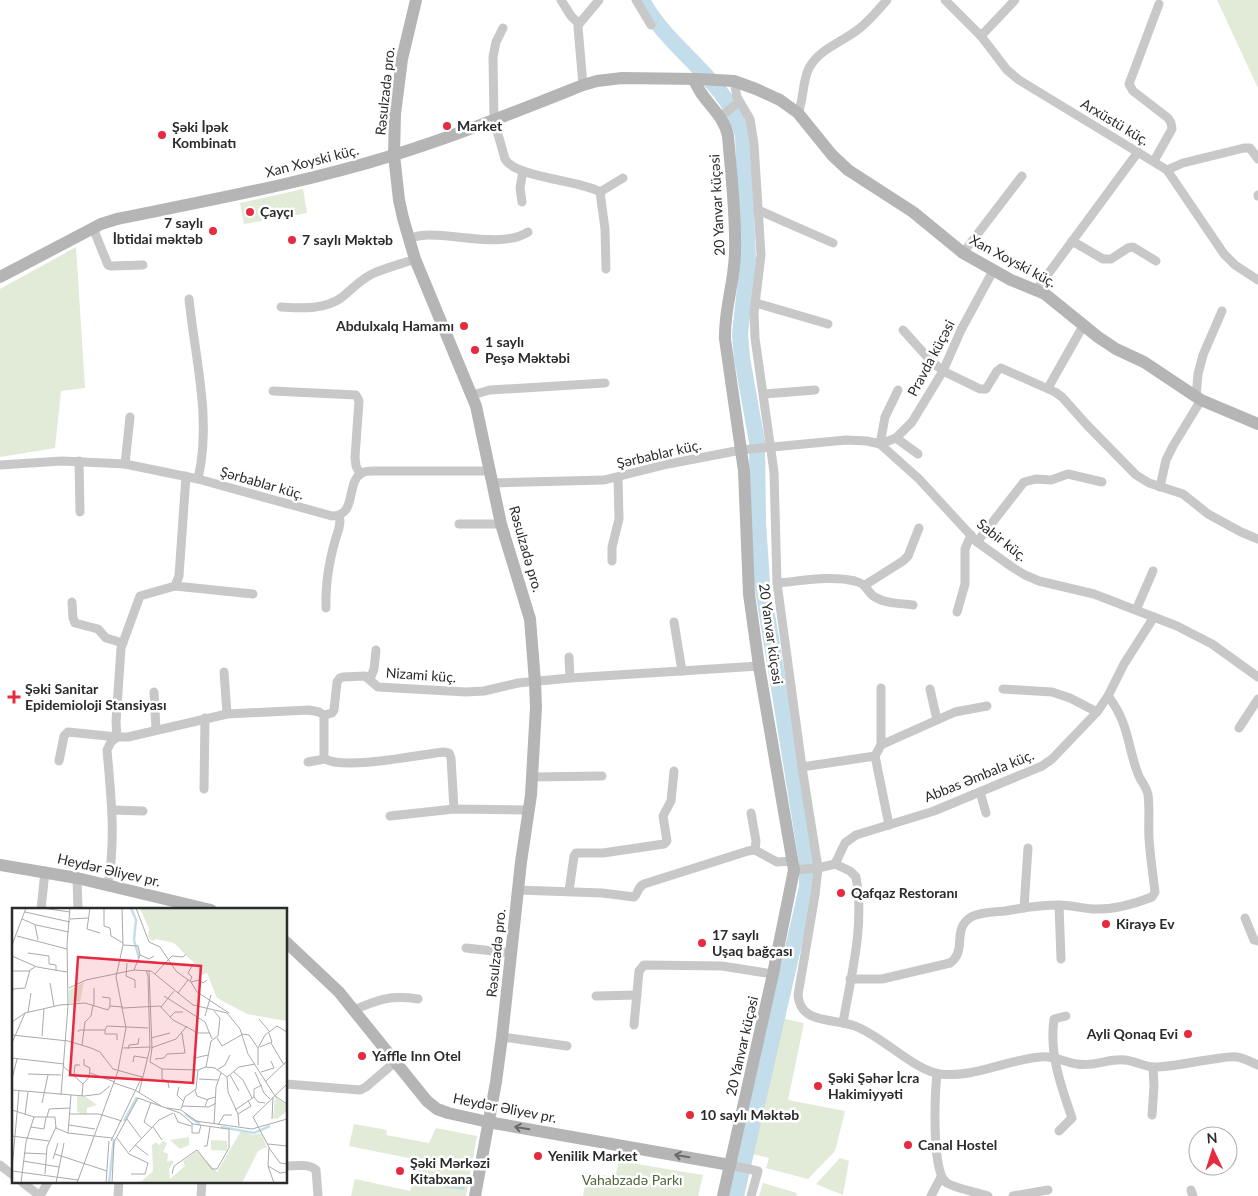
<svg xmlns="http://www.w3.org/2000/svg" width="1258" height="1196" viewBox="0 0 1258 1196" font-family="Lato,sans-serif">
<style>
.green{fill:#e2ead8}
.water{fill:#c3ddea}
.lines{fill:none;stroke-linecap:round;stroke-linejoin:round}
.river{stroke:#c3ddea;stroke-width:16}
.street{stroke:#c8c8c8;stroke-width:9}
.secondary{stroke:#b5b5b5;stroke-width:12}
.oneway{stroke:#696969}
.poi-dot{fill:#e62a3f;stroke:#fff;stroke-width:2}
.labels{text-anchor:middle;stroke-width:5;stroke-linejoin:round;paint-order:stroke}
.street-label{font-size:14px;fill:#2b2b2b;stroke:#fff}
.poi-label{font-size:14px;font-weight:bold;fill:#2b2b2b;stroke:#fff;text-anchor:start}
.park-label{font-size:14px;fill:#506739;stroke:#fff}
.inset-river{fill:none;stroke:#c3ddea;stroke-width:2.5}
.inset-road{fill:none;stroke:#aaa;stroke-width:1}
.view{fill:#e62a3f;fill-opacity:0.15;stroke:#e62a3f;stroke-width:2.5}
.inset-edge{fill:none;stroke:#2b2b2b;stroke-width:2.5}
</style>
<rect width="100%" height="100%" fill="#fff"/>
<g class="green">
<path d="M1217 0H1258V88Z"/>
<path d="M303 189 307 213 244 224 240 203Z"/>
<path d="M76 247 85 388 61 391 55 448 0 457V289Z"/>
<path d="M780 1018 804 1023 788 1100 845 1111 835 1151 808 1179 766 1168 769 1158 749 1153Z"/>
<path d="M354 1124 387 1130 386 1135 429 1143 436 1128 477 1136 466 1196H351L355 1179 410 1191 418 1160 349 1146Z"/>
<path d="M840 1158 849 1161 843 1195 816 1184Z"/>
<path d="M619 1161 703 1175 698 1196H583L587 1173 615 1177Z"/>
<path d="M763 1183 797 1193 796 1196H759Z"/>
</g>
<path class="water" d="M445 1175 466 1178 464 1190 443 1187Z"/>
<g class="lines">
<path class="river" d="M642 0C668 50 727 79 743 135L748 260 740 334 742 358 757 442 758 522 762 583 807 862V887L736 1196"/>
<g class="street">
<path d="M561 0 571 16 579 24"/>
<path d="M636 0 651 25"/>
<path d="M945 0 981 36 1007 70 1019 80 1167 170 1224 254 1235 265 1258 280"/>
<path d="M503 28 496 42 493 57 494 120 505 159C516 178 580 180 600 192L605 229 606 269"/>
<path d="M981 36 1015 0"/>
<path d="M734 81 737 97 750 119 754 144 761 255 754 313 755 338 774 472 777 583 802 767 818 868 815 895 798 995C800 1024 832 1018 855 1026 882 1036 915 1071 940 1074 974 1078 1006 1060 1040 1057 1053 1055 1064 1062 1077 1064 1095 1067 1109 1058 1125 1060 1135 1061 1145 1067 1154 1067 1171 1067 1197 1061 1214 1059 1221 1058 1230 1056 1237 1057 1244 1058 1251 1062 1258 1065"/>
<path d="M583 85 578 27 579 24 599 0"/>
<path d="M798 113C804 99 802 82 809 68 820 48 843 42 860 28 870 20 879 9 887 0"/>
<path d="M720 117 739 102"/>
<path d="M1154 161 1172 129 1171 123 1168 118 1133 91 1129 84 1159 4"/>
<path d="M1167 170 1183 163 1244 148H1250L1258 159"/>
<path d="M600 192 623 178"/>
<path d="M1258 195V196"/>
<path d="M522 202 520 188 523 171"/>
<path d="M758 210 833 243"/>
<path d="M93 228 108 265 111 266 143 265"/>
<path d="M409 238C415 237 421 235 428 235 456 234 504 248 528 232"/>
<path d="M1072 241 1103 259H1111L1128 248 1133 247 1156 261"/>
<path d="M963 253 1022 176"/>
<path d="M1037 289 1138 152"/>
<path d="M189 299C195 359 212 419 198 479"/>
<path d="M756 303 828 324"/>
<path d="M281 307C301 308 324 310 341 298 351 290 360 280 372 274 385 268 401 264 415 259"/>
<path d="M903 330 930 360 943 371 980 389H986L997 371 1001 368 1055 392 1062 397 1087 425 1136 475 1149 483 1183 494 1208 514 1241 532 1258 539"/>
<path d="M1048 388 1083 326"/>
<path d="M898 390 885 417 880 444 896 438 912 422 943 371 961 330 993 271"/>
<path d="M273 391 356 395 359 401 355 457 356 466 360 474"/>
<path d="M764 394 815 390"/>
<path d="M472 395 490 390 605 383"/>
<path d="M1196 397 1198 374 1203 355 1222 311"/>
<path d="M896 438 918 454"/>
<path d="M79 461 80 512"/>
<path d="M125 464 130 417"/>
<path d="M0 465 62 461 125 464 198 479 332 516C358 516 345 482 362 473 365 471 370 471 374 471H490"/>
<path d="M492 483 604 480 668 464 741 450 846 440 867 441 880 444 919 479 977 542 1012 567 1025 575 1039 581 1094 594 1177 626 1212 644 1258 677"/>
<path d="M1160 487 1166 460 1173 446 1201 400"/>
<path d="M459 524H501"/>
<path d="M977 542 1024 482 1036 479 1051 480 1068 474 1102 482"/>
<path d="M612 561V547L619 519 618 478"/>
<path d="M777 583C802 581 830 575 855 581 866 584 865 588 872 595 883 604 900 603 913 605"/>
<path d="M865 585 903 561 908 556 919 528"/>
<path d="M175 586 253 594"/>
<path d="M72 602 73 618 75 623 94 628 98 629 106 638 123 643"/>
<path d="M326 608C325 579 330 555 339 528L340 521 339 516"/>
<path d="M1136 610 1153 571"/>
<path d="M957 612 965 584V549L971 535"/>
<path d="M674 622 682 671"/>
<path d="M569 657 570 678"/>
<path d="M224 672 227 714"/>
<path d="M370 679 374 669 376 650"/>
<path d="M930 689 937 720"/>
<path d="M1003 689 1052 692 1070 698 1097 712"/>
<path d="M154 692 156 729"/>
<path d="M324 715V755L325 759C345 770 418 755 443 752L449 753 451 758 454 809"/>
<path d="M1239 728 1258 699"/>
<path d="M881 745V688"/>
<path d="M875 756 889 825"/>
<path d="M59 761 64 736 68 732 117 737H128L227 714 309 710 319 712 324 715 332 713 334 710 337 682 340 678 343 677 365 676 378 687 466 692 484 691 518 683 570 678 759 666"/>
<path d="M308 762 325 759"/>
<path d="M802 767 875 756 881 745 955 712 987 706"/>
<path d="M533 777 602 776"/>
<path d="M204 789 205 718"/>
<path d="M980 792 986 813"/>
<path d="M113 810 143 811"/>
<path d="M751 813 756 841 755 850"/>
<path d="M390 816 454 809 529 810"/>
<path d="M835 864 850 871 856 877C865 925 851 975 843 1023"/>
<path d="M794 870 818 868 835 864 845 843 856 835 934 811 1042 766 1052 759 1097 712 1108 696 1124 664 1154 617"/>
<path d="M77 878 78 910"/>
<path d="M108 885C116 839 111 796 107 750L111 742 117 737 116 722 121 648 140 596 175 586 179 576 186 476"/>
<path d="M518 890 602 893 634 897C639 893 637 887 644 884L748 851 755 850 777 862 793 861"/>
<path d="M569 891 574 856 576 853H603L664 844 667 841 663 816 671 801 674 771"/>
<path d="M1059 905 1061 959"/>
<path d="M1024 908 1028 848"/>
<path d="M41 910 45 871"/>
<path d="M1245 918 1254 940 1258 941"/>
<path d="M466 948 511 953"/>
<path d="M850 979H882L950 963C968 950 951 930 971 917 980 912 995 912 1005 911 1022 908 1041 905 1058 905 1070 905 1081 908 1093 909 1112 910 1134 904 1152 897L1155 892C1153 874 1150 856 1149 838 1148 824 1150 809 1148 795 1147 787 1141 782 1138 774 1127 745 1129 723 1108 696"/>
<path d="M596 996 637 995"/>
<path d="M354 1010C379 999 391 995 418 999"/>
<path d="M634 1025 639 971 644 965 722 966 773 974"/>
<path d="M502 1037 567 1046"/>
<path d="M937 1074C935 1093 931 1174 947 1183 957 1189 977 1192 988 1196"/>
<path d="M286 1084 360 1090 366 1087 395 1062"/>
<path d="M1152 1115 1154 1086 1153 1068"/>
<path d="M1059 1131 1072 1118C1061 1086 1049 1054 1054 1019L1066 1016"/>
<path d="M0 1165 14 1176"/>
<path d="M730 1165 758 1171 751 1196"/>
<path d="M286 1166C296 1166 309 1163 316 1170L318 1196"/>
<path d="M22 1182 40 1196"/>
<path d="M1191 1190 1193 1196"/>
<path d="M40 1196 48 1182"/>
<path d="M118 1196 119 1182"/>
<path d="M201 1196 202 1182"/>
<path d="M931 1196 941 1177"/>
<path d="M1013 1196 1048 1190"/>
</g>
<g class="secondary">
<path d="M416 0 402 59 395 114 394 155 399 200 403 218 415 259 476 406 501 524 530 619 535 682 536 707 531 795 521 862 502 1037 496 1082 475 1196"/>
<path d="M694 79C701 101 724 113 728 136 731 174 736 213 735 251 735 281 724 308 725 339L744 471 749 594 759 666 794 870 773 974 723 1196"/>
<path d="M0 277 101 224 117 219C210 200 304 183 394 155 458 135 520 110 583 85L597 81 622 78 698 79 734 81 756 89 780 100 798 113 832 155 848 170 913 212 963 253 1011 280 1045 294 1098 337 1116 349 1144 362 1201 400 1258 424"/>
<path d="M0 865 77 878 211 910"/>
<path d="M286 942 339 992 427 1101 437 1109 448 1113 488 1122 730 1165"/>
</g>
</g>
<defs><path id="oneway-shaft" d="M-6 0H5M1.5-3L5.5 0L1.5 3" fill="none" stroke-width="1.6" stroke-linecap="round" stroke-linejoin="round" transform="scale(1.25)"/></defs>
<g class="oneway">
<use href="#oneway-shaft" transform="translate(522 1128) rotate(-170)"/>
<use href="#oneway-shaft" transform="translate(682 1156) rotate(-170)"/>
</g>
<g class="poi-dot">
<circle cx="447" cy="126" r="5"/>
<circle cx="162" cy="135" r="5"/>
<circle cx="250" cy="212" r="5"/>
<circle cx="213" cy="231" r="5"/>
<circle cx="292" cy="240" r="5"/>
<circle cx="464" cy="326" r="5"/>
<circle cx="475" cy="350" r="5"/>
<path d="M11.5 689.5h5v5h5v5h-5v5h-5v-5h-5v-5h5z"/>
<circle cx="841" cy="893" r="5"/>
<circle cx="1106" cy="924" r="5"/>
<circle cx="702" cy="943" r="5"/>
<circle cx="1188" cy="1034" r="5"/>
<circle cx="362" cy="1056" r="5"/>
<circle cx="818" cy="1086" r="5"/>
<circle cx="690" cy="1115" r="5"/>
<circle cx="908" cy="1145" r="5"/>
<circle cx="538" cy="1156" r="5"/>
<circle cx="400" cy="1171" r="5"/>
</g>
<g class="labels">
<g class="street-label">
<text transform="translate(385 91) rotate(-84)" y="5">Rəsulzadə pro.</text>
<text transform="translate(1115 122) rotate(31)" y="5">Arxüstü küç.</text>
<text transform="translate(312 161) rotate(-14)" y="5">Xan Xoyski küç.</text>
<text transform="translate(717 205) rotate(-93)" y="5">20 Yanvar küçəsi</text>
<text transform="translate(1013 261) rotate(28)" y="5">Xan Xoyski küç.</text>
<text transform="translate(931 358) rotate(-62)" y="5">Pravda küçəsi</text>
<text transform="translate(659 454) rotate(-13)" y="5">Şərbablar küç.</text>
<text transform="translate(262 483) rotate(16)" y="5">Şərbablar küç.</text>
<text transform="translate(1002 540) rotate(38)" y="5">Sabir küç.</text>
<text transform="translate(526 549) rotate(74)" y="5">Rəsulzadə pro.</text>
<text transform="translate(771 634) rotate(82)" y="5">20 Yanvar küçəsi</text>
<text transform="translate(421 675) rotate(4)" y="5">Nizami küç.</text>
<text transform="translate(979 776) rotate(-22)" y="5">Abbas Əmbala küç.</text>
<text transform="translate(109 870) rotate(13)" y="5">Heydər Əliyev pr.</text>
<text transform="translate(496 953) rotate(-84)" y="5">Rəsulzadə pro.</text>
<text transform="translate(742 1046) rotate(-77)" y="5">20 Yanvar küçəsi</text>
<text transform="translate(505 1108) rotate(11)" y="5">Heydər Əliyev pr.</text>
</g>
<g class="poi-label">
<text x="457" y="131">Market</text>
<text x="172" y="132">Şəki İpək<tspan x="172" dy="16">Kombinatı</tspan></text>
<text x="260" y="217">Çayçı</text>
<text x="203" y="228" text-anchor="end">7 saylı<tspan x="203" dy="16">İbtidai məktəb</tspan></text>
<text x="302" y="245">7 saylı Məktəb</text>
<text x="454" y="331" text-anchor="end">Abdulxalq Hamamı</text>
<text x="485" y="347">1 saylı<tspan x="485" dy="16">Peşə Məktəbi</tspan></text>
<text x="25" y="694">Şəki Sanitar<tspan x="25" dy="16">Epidemioloji Stansiyası</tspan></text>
<text x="851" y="898">Qafqaz Restoranı</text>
<text x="1116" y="929">Kirayə Ev</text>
<text x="712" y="940">17 saylı<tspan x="712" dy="16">Uşaq bağçası</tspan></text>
<text x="1178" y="1039" text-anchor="end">Ayli Qonaq Evi</text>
<text x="372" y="1061">Yaffle Inn Otel</text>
<text x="828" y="1083">Şəki Şəhər İcra<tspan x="828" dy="16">Hakimiyyəti</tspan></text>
<text x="700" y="1120">10 saylı Məktəb</text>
<text x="918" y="1150">Canal Hostel</text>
<text x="548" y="1161">Yenilik Market</text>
<text x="410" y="1168">Şəki Mərkəzi<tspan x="410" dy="16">Kitabxana</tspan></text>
</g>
<g class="park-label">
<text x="632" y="1185">Vahabzadə Parkı</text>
</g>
</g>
<g transform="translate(12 908)">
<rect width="275" height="275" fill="#fff"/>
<path d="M128 0H275V113L235 106 205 90 195 65 189 67 185 58 162 35 144 31 140 33 136 28 137 21ZM72 74 68 94 57 95V82ZM65 188 74 189 85 197 75 200V206H69L65 203ZM263 189 275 197V203L265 211 261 210ZM229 223 241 227 249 225 255 239 246 243 230 275H117L130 273 141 263 140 237 144 234 147 237 151 233 155 235 151 244 156 246 155 254 159 252 162 254 157 261 158 271 173 258 171 253 185 243 205 264ZM177 229V237L168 241 158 232ZM199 232 215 233V243L199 242Z" fill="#e2ead8"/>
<path class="inset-river" d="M119 0 124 12 122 32 127 50M173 206 188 216M112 213 125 189M209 219 242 225 258 218M97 275 102 231"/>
<path class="inset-road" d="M30 0 58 4M78 0 75 21 88 25M92 0V18L98 20 99 28 111 35M124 0 137 34 148 39 164 63 179 74 185 84 217 105M13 4 58 14M10 11 24 17 57 24M58 11 76 10M23 17 26 32M5 28 55 41M0 37 14 0M111 37 126 38 128 47M16 45 37 48V56L44 57V63M0 48 25 59 55 64M157 51 160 48 171 49 174 46M115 55 114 68 123 72V80M122 62 128 47 137 51 142 48M137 62 140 140 138 154 150 161 186 162M0 63H18M143 66 157 51M178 73 180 69 176 65 180 58M179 74 187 72 191 75 195 72M38 75 42 98M57 80 74 72 122 62 139 63 181 97 215 105 228 121 236 146 263 188 275 196M166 85 176 72M0 88 1 81 13 80 18 62 23 59M152 88 193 114 200 131M90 89 98 90V98M82 98V80M149 99 162 83M111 100 148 98 161 112 186 125H198M16 104 19 85M193 108 199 87M158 109 163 104H171M247 111 258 124M0 114 13 105 48 97 73 95 96 102 98 98 111 99M93 122V126H105V132M66 124 67 122H93L95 118 136 120M0 127 56 133 79 140 88 144 101 161 130 169 99 233M30 128 32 101M139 130 158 125M205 130 210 138 231 126 237 127 246 140M0 135 13 105M259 135 272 157M70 137 73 114 79 108 81 97M248 139 260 134 257 125M111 140 138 139M139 140 164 131 175 118M116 141 117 137 126 136 127 130M182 148 183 150 196 147M0 150 52 156M143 151 152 150 155 146 173 145 170 125M121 154 122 148 135 150M246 157V140L253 127 265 118 275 124M51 158 71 176 70 188M194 159 203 160 215 169 227 159 243 156M150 161V171L156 174 157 180M106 162 114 120 104 69 111 37 110 0M205 162 213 157 218 147M222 164 231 172 240 190M243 164 252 185 258 191M249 164 262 160 259 153M78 165 103 174M16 166 49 167M62 167 63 157H68M218 167 227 183M215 169 216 184 226 206 227 218M0 171 5 151M187 171 206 172M254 173 275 153M102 175 123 182 149 198M71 176 77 169 78 160 72 157V151M167 179 165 187 171 193M0 182 72 188 88 186 98 178M183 182 185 188 196 192M127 185 138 140 136 68 134 62M49 187 56 98 55 36 58 0M242 189V181L250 177M139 194 132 214 140 220M30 195 36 167M170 198 197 199 204 195M193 198 196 191 204 189M155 200 169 202 184 213 240 221 275 211M169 201 173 189 184 181 186 162 194 159 199 133 206 128 208 110 202 103M0 202 22 209H43L44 220 56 225 100 230M223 202 242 189 246 194 253 195M162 205 166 214 179 218M58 206H87L110 213M226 206 239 198 236 193M13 207 16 184M35 209 37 201 58 200M115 211 129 230M260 211 261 189M180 215V225H187L189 217M202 216 204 179 209 165M57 217 83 221M206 217 212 207H220M19 219 32 221 34 209M141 219 150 232M56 225 59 187M0 228 37 233M105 230 117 246 136 255 133 266H119M256 236 275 238M123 237 136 247M192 238H195L198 219M257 240 268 255 275 256M117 244 147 212 161 205M12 245 35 246M43 246 95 263M41 251 46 235M11 253 47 259M256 258 268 265 275 264M0 261 7 183M0 263 66 272M33 266 35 239 44 219M160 266 162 258 185 242 200 261H205L217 240V220M9 275 14 234 22 209M44 275 52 235M65 275 106 163M94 275 97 233M100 275 102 234 126 190 168 205 181 216 216 221M262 275 256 258 257 239 241 209 275 176"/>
<path class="view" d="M66 49 189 58 181 175 58 167Z"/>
<rect width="275" height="275" class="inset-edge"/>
</g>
<g transform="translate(1213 1151) rotate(356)"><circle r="24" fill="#ffffff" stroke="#aaaaaa"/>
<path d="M0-4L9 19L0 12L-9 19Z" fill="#e62a3f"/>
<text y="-8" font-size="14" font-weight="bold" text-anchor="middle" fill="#2b2b2b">N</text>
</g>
</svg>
